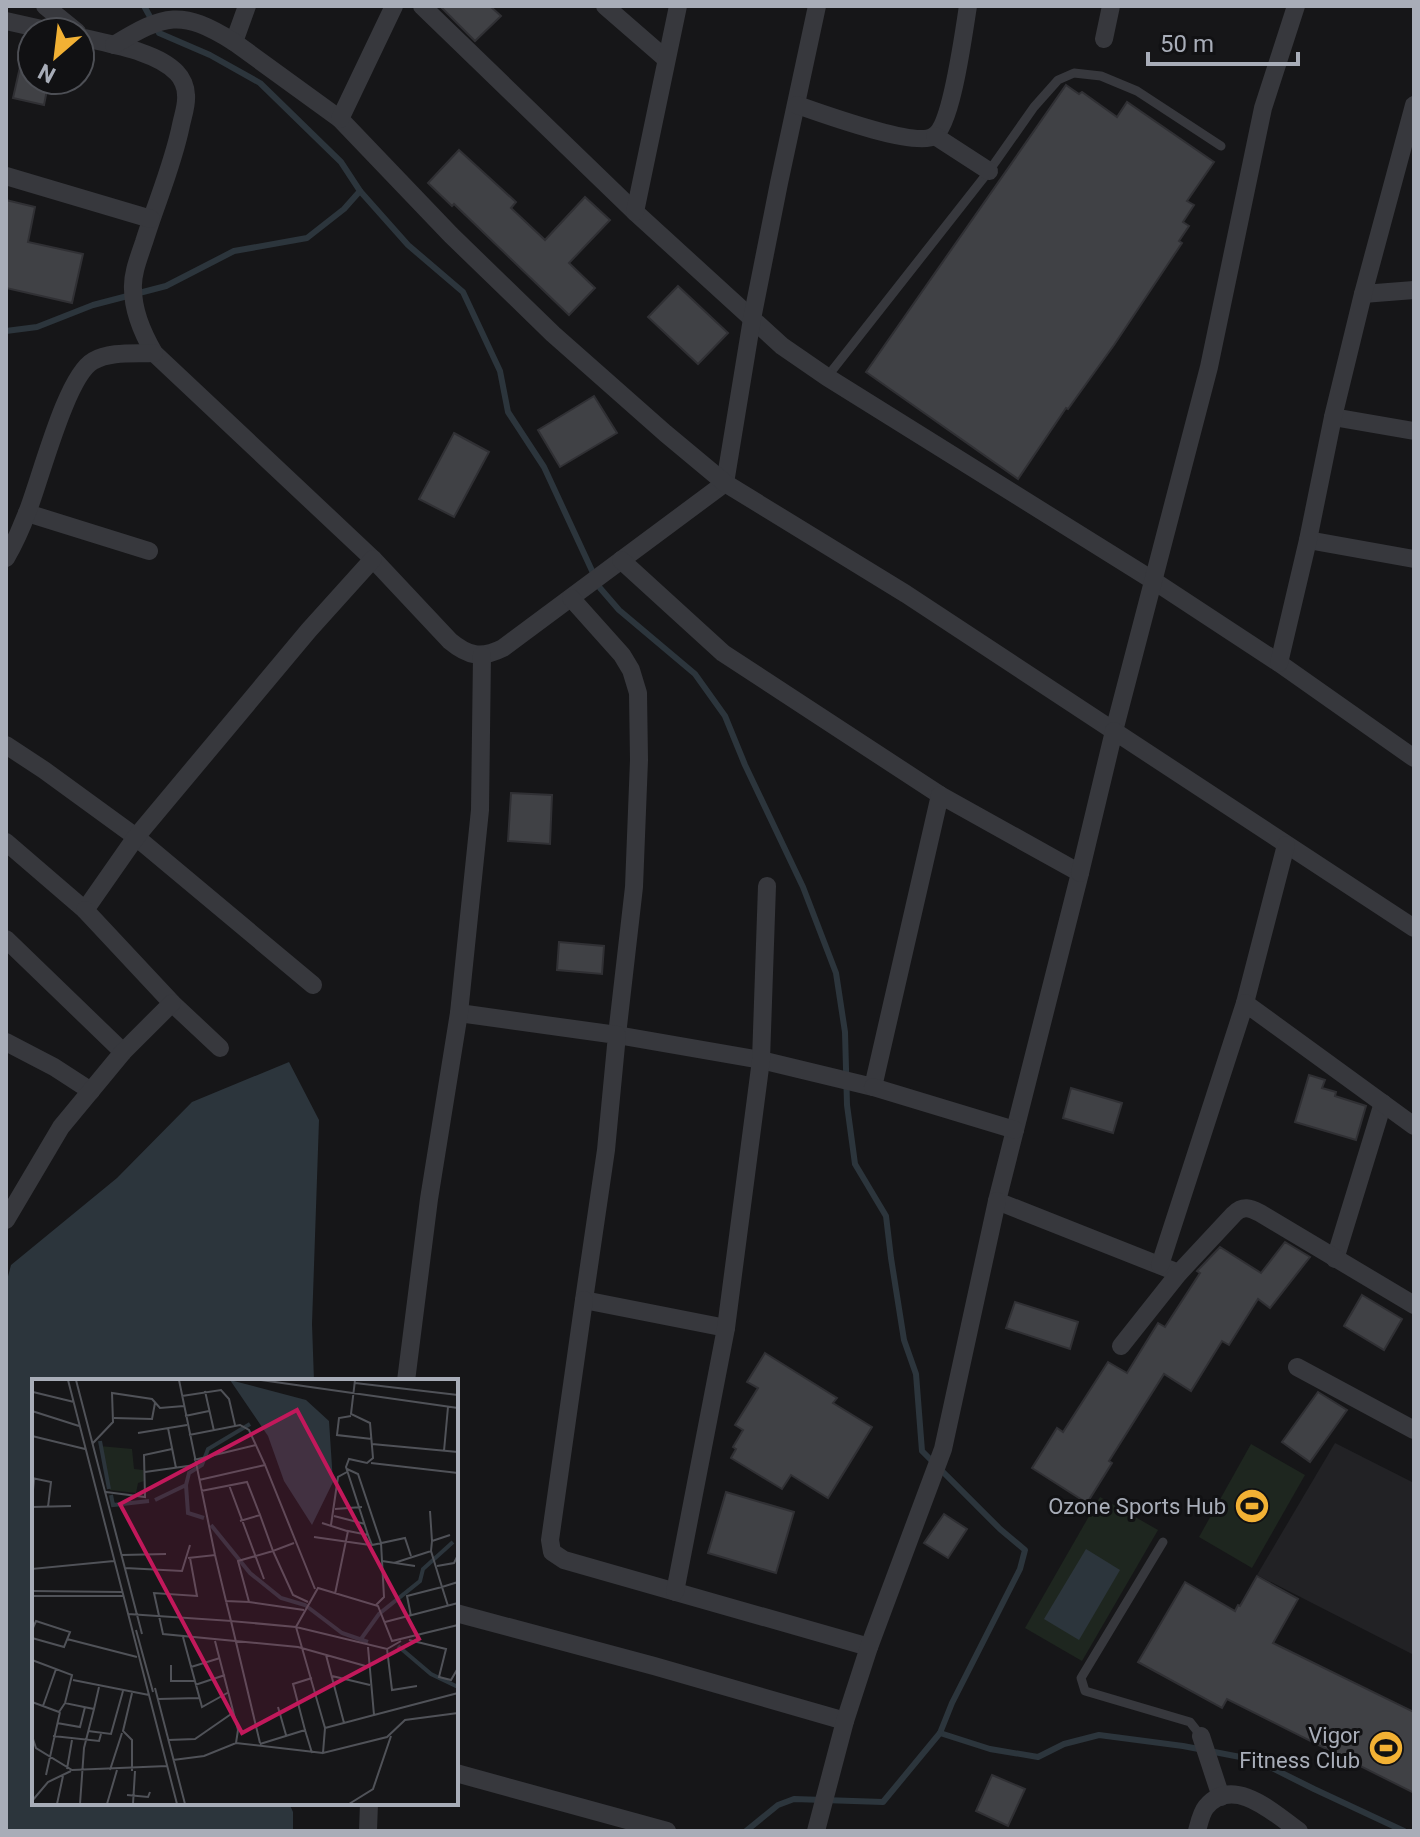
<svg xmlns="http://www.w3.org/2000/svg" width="1420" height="1837" viewBox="0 0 1420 1837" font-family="Roboto,sans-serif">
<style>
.built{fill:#222225}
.green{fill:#1e261f}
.water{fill:#2c353c}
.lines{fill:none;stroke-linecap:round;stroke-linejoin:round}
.stream{stroke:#2c353c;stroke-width:6}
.building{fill:#404145;stroke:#303034;stroke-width:2}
.service{stroke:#37383d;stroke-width:9}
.minor{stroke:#37383d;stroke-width:18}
.labels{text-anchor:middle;stroke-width:6;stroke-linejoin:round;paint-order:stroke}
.poi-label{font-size:22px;fill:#a8adb8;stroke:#111113;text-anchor:end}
.inset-river{fill:none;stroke:#2c353c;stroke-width:4}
.inset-road{fill:none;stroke:#505258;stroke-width:2}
.view{fill:#c2185b;fill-opacity:0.15;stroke:#c2185b;stroke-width:4}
.inset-edge{fill:none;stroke:#a8adb8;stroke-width:4}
</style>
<rect width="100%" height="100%" fill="#161618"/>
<path class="built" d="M1335 1443 1414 1483V1655L1257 1575Z"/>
<g class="green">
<path d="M1251 1444 1305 1475 1252 1568 1199 1537Z"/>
<path d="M1100 1497 1158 1530 1082 1661 1025 1628Z"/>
</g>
<g class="water">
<path d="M289 1062 319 1120 312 1324 314 1381H34V1803H289L293 1812V1831H6V1284L11 1265 117 1178 192 1102Z"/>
<path d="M1086 1549 1120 1570 1079 1640 1044 1619Z"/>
</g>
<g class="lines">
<g class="stream">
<path d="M144 6 159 33 210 55 260 83 341 162 360 191 408 245 463 292 500 371 508 412 544 467 600 588 619 610 695 674 725 716 745 765 803 887 836 973 845 1032 847 1105 855 1164 886 1216 891 1258 904 1340 916 1374 922 1451 1000 1529 1025 1550 1020 1569 952 1703 940 1733 990 1749 1038 1757 1064 1744 1099 1735 1183 1746 1256 1760 1314 1789 1404 1831"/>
<path d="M6 331 37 327 93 305 166 286 234 251 307 238 344 209 360 191"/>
<path d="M746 1831 778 1805 794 1799 883 1802 940 1733"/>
</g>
</g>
<g class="building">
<path d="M440 6H490L501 16 475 41Z"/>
<path d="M25 45H32V80H49L44 105 13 98Z"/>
<path d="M1066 85 1079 94 1082 92 1117 117 1127 102 1214 162 1187 201 1194 205 1183 222 1189 226 1179 241 1182 243 1114 345 1068 409 1066 408 1018 479 866 372Z"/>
<path d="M459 150 516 202 511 208 545 240 585 197 610 220 569 263 595 288 569 315 454 204 452 206 428 183Z"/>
<path d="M6 200 35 207 28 242 83 254 72 303 6 288Z"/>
<path d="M678 286 728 333 698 364 648 317Z"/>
<path d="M594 396 617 433 560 467 538 430Z"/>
<path d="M454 433 489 452 454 517 419 499Z"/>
<path d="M511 793 552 795 550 844 508 841Z"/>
<path d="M559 942 604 946 602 974 557 970Z"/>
<path d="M1309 1075 1325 1080 1322 1088 1336 1092 1335 1096 1366 1106 1356 1140 1295 1122Z"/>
<path d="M1071 1088 1122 1103 1113 1133 1063 1118Z"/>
<path d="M1285 1242 1310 1257 1270 1308 1258 1299 1229 1345 1222 1341 1191 1391 1164 1374 1109 1461 1112 1463 1087 1503 1032 1468 1057 1428 1063 1432 1108 1362 1127 1373 1158 1323 1165 1327 1200 1273 1197 1271 1220 1247 1261 1273Z"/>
<path d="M1362 1295 1402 1319 1384 1350 1344 1326Z"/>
<path d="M1015 1302 1078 1322 1070 1349 1006 1328Z"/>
<path d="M765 1353 837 1398 833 1403 872 1427 828 1498 791 1475 782 1489 731 1458 736 1449 733 1447 743 1430 735 1425 758 1388 747 1382Z"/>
<path d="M1318 1392 1347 1410 1310 1462 1282 1442Z"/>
<path d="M726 1492 794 1512 776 1573 708 1553Z"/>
<path d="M944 1514 967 1529 948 1558 924 1543Z"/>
<path d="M1257 1576 1298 1599 1273 1643 1414 1712V1793L1227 1699 1222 1708 1138 1662 1185 1582 1235 1611 1238 1605 1240 1606Z"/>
<path d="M992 1775 1025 1789 1008 1826 976 1811Z"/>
</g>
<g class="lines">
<g class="service">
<path d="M827 377 989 171 1034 107 1058 80 1074 73 1101 76 1137 91 1221 146"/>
<path d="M1163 1542 1081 1678 1085 1691 1190 1722 1201 1736"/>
</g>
<g class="minor">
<path d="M45 6 77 32"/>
<path d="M422 6 635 212 782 346 827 377 1154 581 1279 663 1414 758"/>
<path d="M605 6 666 59"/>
<path d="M6 21 55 32"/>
<path d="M80 37C108 44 157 51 177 73 182 78 186 87 186 95 187 105 183 115 181 125 173 165 156 203 144 242 139 257 132 274 133 289 133 312 143 334 154 353L373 559 450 641C468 656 481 659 503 648L725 483 752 319 779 183 817 6"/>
<path d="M1104 39 1111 6"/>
<path d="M234 42 247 6"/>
<path d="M114 45C165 14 181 9 234 42L340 119 451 235 553 334 665 433 725 483 906 594 1114 731 1209 367 1263 108 1296 6"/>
<path d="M797 105C820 113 916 148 934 136 952 125 964 30 968 6"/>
<path d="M340 119 394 6"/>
<path d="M935 136 989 171"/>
<path d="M6 176 151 219"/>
<path d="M635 212 678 6"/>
<path d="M1363 294 1414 290"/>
<path d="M1333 417 1414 431"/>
<path d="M27 513 149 551"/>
<path d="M1308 540 1414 559"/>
<path d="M6 558C14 544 21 529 27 513 40 481 66 376 93 361 110 351 135 354 154 353"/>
<path d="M621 560 723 653 940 795"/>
<path d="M571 598 622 655 631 670 638 693 639 760 634 887 617 1035 761 1060 873 1087 940 795 1080 873 997 1201 1179 1273"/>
<path d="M1279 663 1308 540 1333 417 1363 294 1414 105"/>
<path d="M6 745 44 770 136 837 313 985"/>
<path d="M6 842 85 910 136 837 309 630 373 559"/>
<path d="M1080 873 1114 731 1414 928"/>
<path d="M85 910 172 1003 220 1048"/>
<path d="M6 939 123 1052"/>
<path d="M1245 1003 1286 845"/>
<path d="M459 1013 617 1035 606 1150 584 1300 726 1328"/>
<path d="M6 1042 54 1067 91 1091"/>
<path d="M873 1087 1015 1130"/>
<path d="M6 1220 61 1127 123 1052 172 1003"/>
<path d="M1335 1259 1383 1103"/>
<path d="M1160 1265 1245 1003 1414 1126"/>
<path d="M584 1300 550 1540 552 1552 564 1560 869 1647"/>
<path d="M1121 1346 1179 1273 1234 1214C1243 1205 1250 1208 1260 1213L1414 1305"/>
<path d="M1297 1367 1414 1430"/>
<path d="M406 1381 429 1199 459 1013 480 810 482 655"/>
<path d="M675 1592 726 1328 761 1060 767 886"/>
<path d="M456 1613 654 1666 845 1721"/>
<path d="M1201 1736 1221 1797"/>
<path d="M456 1773 667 1831"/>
<path d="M368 1831 369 1803"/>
<path d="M816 1831 845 1721 869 1647 943 1449 997 1201"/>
<path d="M1197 1831C1199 1824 1201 1813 1206 1807 1233 1774 1275 1814 1299 1831"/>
</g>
</g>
<defs>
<g id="stadium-disc" transform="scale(1.8)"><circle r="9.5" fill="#f2b134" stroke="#111113"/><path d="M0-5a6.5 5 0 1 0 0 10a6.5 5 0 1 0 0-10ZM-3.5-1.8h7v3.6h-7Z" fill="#111"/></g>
</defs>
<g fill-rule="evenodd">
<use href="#stadium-disc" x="1252" y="1506"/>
<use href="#stadium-disc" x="1386" y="1748"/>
</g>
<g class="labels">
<g class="poi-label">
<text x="1226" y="1514">Ozone Sports Hub</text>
<text x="1360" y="1743">Vigor<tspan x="1360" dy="25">Fitness Club</tspan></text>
</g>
</g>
<g transform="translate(32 1379)">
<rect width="426" height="426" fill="#161618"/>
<path d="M67 67 100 70 102 90 111 91 112 102 106 104 104 114 78 111Z" fill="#1e261f"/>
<path d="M198 1 274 21 297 42 301 103 280 146 252 102 236 57Z" fill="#2c353c"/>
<path class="inset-river" d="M68 62 77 110M154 106 157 94 170 86 176 70 218 45M79 116 81 126 117 122M123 121 154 106 156 134 172 139M179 146 218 194 249 219 273 226 310 254 336 263M329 260 347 235 388 202 391 190 421 163M366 267 399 295 426 308"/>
<path class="inset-road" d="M36 1 145 425M44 1 110 255M147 1 183 176M229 1 426 29M323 4 426 16M173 12 182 52M1 13 42 23M150 17 189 11 197 20 203 46M0 32 47 47M153 37 177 32M319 37 307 39 305 56 340 60M82 39 120 40 123 24M136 49 144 89M106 54 155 46M157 56 208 46 217 51 233 86M0 57 53 70M61 64 81 43 80 14 120 20 128 29 152 27M340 65 426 73M412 72 416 28M162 81 224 66M339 84 426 94M315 90 326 95 349 164 352 218 344 226M113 93 163 86M0 99 19 103 16 128M167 101 233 86 283 210M197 106 232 200M169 112 215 103 228 136M74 113 113 118 112 76 140 70M0 123 2 99M0 128 39 127M303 130 330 128M398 132 400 162M302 137 333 145M208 142 228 136 241 172 262 164M290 144 315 152M299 146 306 98 315 93M336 156 340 166 373 159 379 177M282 158 338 166M0 170V190L82 182M399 172 400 162 418 156M90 176 134 175M156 179 183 176 194 222 217 223 206 182 241 172 261 216 276 223M158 179 165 217 122 214 131 255 266 268 337 288M350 182 383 187M362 184 399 172 410 208 426 203M405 187 422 184 426 176M93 189 150 192 158 166M0 212 90 213M303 215 316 152 336 156 314 88 317 80 335 84 341 79 338 44 319 35 323 1M0 217H91M217 223 272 231M96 235 199 242 194 222M379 237 375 217 410 208 416 227M353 243 426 224M426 246 360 262 346 227 286 209 264 248 293 349 291 374 355 358 373 341 426 334M0 251 4 242 38 253 32 268 0 259M104 251 121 313M151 258 170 328 197 313M35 260 105 278M377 261 414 270 407 298 419 301 426 289M183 262 206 351 204 364M355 270 360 311 385 307M294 276 312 344M0 281 40 296 33 324M139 286V302H162M159 288 188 279M300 297 338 306M41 301 117 316M163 306 193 296M123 309 153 425M100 314 91 352 100 361V392M126 320 167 319M0 323 27 333 33 324 62 330 67 308M11 327 24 290M246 328 254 356M342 336 426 314M25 344 48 348 53 328M293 349 342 336 336 268M273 351 280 374M56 352 79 355 91 312M0 357 4 369 40 391 135 387M21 357 67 362 69 355M136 361 163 360 202 333M228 364 199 242 264 248 355 270 369 262M228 365 273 351 261 305 280 299M141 381 172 377 204 364 291 374M35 390 40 361M78 391 90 354M14 396 28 333M95 416 116 418 118 413M0 422 16 403 39 392M25 425 31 397M48 425 52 369 62 330M75 425 85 391M101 425 103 392M317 425 341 410 359 357"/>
<path class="view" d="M265 31 387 260 210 354 88 125Z"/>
<rect width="426" height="426" class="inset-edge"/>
</g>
<rect width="1420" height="1837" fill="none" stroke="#a8adb8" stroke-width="16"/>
<g transform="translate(56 56) rotate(208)"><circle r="38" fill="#111113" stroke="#4d4f55" stroke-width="2"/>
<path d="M0-6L14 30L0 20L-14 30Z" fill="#f2b134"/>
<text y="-12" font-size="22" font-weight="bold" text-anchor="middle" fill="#a8adb8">N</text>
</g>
<path d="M1148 52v12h150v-12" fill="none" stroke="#a8adb8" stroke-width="4"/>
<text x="1160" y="52" font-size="24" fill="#a8adb8" stroke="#111113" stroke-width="6" paint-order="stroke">50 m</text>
</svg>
